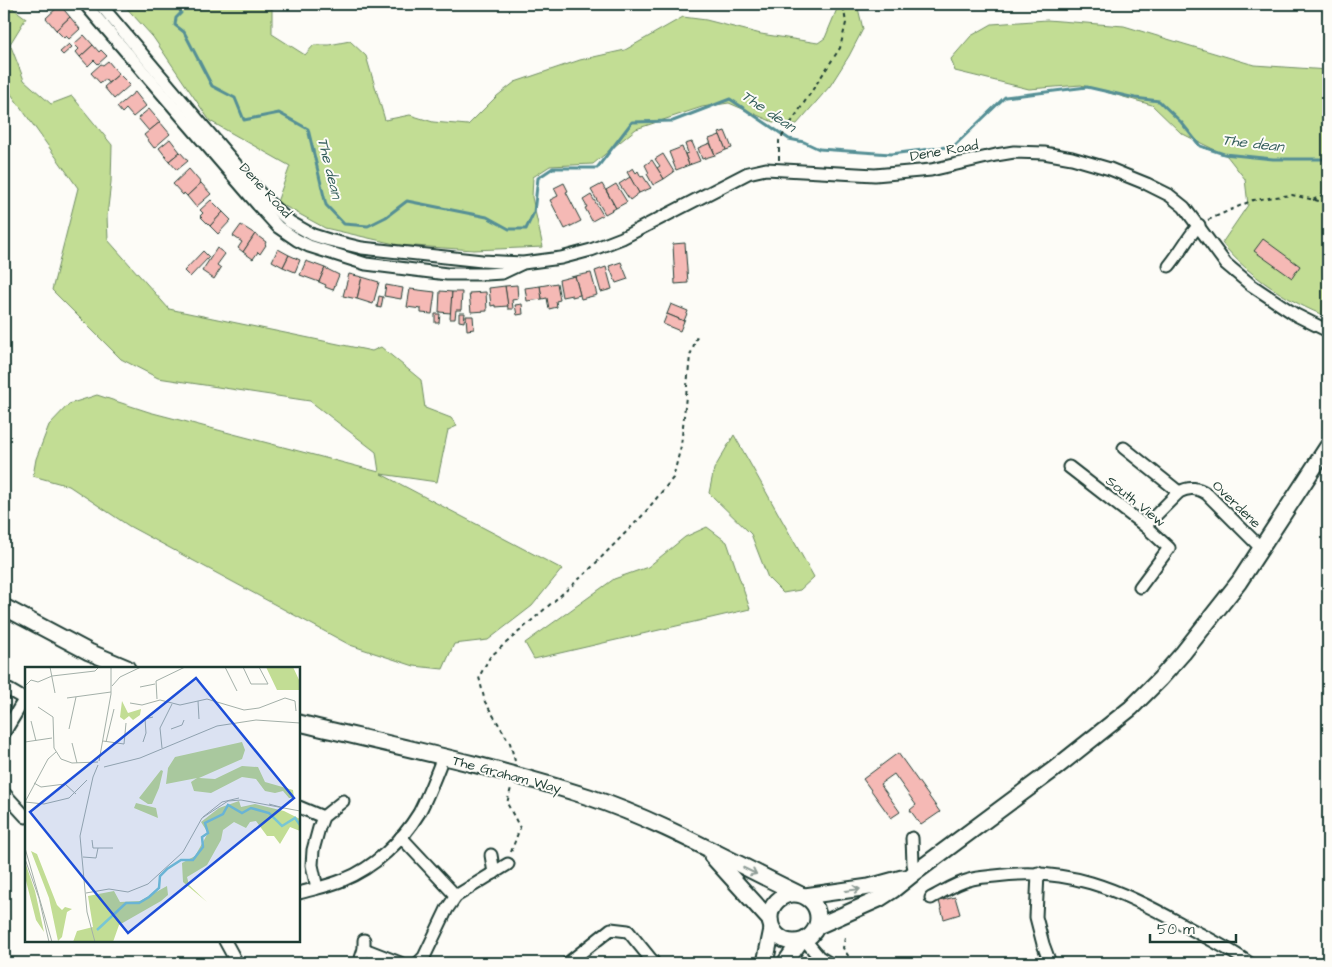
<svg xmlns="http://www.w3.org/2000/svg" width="1332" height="967" viewBox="0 0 1332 967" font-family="'Architects Daughter',sans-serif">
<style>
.green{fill:#c2dd94;stroke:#708d64}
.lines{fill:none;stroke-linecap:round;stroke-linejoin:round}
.stream{stroke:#548f95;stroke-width:3}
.building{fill:#f5b9b5;stroke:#1f3d34}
.minor-casing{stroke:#1f3d34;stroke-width:15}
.major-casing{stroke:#1f3d34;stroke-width:19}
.path{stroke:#1f3d34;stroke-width:2;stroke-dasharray:4 4;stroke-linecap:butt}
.minor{stroke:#fdfcf7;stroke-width:11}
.major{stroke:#fdfcf7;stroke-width:15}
.oneway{stroke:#8e9c96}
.labels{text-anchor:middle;stroke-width:4;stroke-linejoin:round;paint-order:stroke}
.street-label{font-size:14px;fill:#1f3d34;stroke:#fdfcf7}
.water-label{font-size:15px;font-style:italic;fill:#355f5c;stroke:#fdfcf7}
.inset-river{fill:none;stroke:#78c6d5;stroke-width:2.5}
.inset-road{fill:none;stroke:#a4b0a9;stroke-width:1}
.view{fill:#1d4ed8;fill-opacity:0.15;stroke:#1d4ed8;stroke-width:2.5}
.inset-edge{fill:none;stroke:#1f3d34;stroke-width:2.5}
</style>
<rect width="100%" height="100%" fill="#fdfcf7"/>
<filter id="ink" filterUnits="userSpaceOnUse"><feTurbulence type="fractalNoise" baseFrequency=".02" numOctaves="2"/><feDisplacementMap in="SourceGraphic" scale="10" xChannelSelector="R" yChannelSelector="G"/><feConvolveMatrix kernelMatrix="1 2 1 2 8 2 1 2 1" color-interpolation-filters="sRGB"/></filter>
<g filter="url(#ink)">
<g class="green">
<path d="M4 4H7L26 18 10 44 24 80 51 104 72 96 112 145 111 182 107 216 108 240 169 309 372 351 381 347 421 380 425 408 451 418 457 426 448 430 437 482 381 474 562 569 532 606 488 640 454 644 443 669 414 666 350 645 129 526 69 486 33 476 36 459 49 425 69 404 97 395 149 412 379 472 376 452 310 401 158 378 121 359 52 290 78 188 4 84Z"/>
<path d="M123 4H272V34L305 55 314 45H329L350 41 366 56 385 120 410 115 433 122 468 125 497 96 515 82 580 60 625 50 683 17 706 20 761 34 818 43 825 38 839 4H857L863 29 849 56 830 86 797 124 773 122 729 103 702 107 636 129 593 164 550 166 533 177 532 197 543 247 474 250 399 245 325 228 277 202 290 166 210 121 153 37Z"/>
<path d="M1047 20 1124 26 1254 65 1328 70V317C1289 302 1248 276 1222 243L1248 205 1245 179 1227 156 1181 133 1152 105 1081 85 1029 89 955 71 951 59 971 36 992 24Z"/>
<path d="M734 435 814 577 800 590 783 593 768 578 751 534 709 493 714 469Z"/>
<path d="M707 527 727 542 750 609 534 659 525 643 614 579 648 567 685 537Z"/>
</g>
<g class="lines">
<path class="stream" d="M178 4 181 13 176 18 175 25 184 32 212 86 235 98 244 120 279 113 308 129 326 205 344 224 368 226 386 217 407 201 487 217 509 229H526L534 212 538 178 553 168H597L632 122 673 121 730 99 789 139 804 142 819 149 891 154 954 146 1005 97 1087 87 1135 98 1159 101 1181 122 1200 146 1224 154 1273 159H1328"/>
</g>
<g class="building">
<path d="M60 5 70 17 56 30 46 18Z"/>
<path d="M70 17 80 29 69 39 66 36 64 38 56 30Z"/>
<path d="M84 35 93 45 80 57 76 52 79 49 74 44Z"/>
<path d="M69 44 72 47 63 55 60 52Z"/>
<path d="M93 45 99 52 101 50 107 56 98 64 94 60 88 66 80 57Z"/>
<path d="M108 61 119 74 108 83 105 79 100 83 91 73 101 64 103 65Z"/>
<path d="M119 74 130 85 114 99 104 87Z"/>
<path d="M135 92 146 106 133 117 126 109 122 113 117 107Z"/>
<path d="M149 109 160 122 149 131 138 118Z"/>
<path d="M160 122 170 134 154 148 144 135Z"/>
<path d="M725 131 732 148 726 150 719 133Z"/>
<path d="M720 135 726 150 715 155 709 139Z"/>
<path d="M170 139 180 152 169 161 159 148Z"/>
<path d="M692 142 700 161 689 165 685 154 688 153 685 144Z"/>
<path d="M710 143 715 155 702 159 698 148Z"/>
<path d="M682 147 689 165 676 170 669 152Z"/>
<path d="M180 152 188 161 177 170 169 161Z"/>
<path d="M663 154 674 172 664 179 657 168 660 166 655 159Z"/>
<path d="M652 160 664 179 653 185 647 174 649 173 645 165Z"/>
<path d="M633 168 636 173 638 171 641 177 643 176 651 188 639 193 627 172Z"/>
<path d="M189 169 201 183 187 196 184 193 183 195 173 184Z"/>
<path d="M630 177 639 193 630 200 619 184Z"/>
<path d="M201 183 211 194 196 207 187 196Z"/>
<path d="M564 183 568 191 566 192 581 221 565 229 550 200 558 196 554 188Z"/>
<path d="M602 184 616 208 605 214 591 190Z"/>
<path d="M616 184 627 202 616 208 606 190Z"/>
<path d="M591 195 603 215 592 221 585 208 587 207 583 200Z"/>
<path d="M211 200 223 212 210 226 200 216 203 213 200 210Z"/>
<path d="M223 212 231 220 218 234 210 226Z"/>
<path d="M241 225 255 234 243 252 238 248 242 242 233 236Z"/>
<path d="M255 234 266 242 265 244 266 245 260 254 258 252 253 259 243 252Z"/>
<path d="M1263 239 1300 266 1292 278 1254 251Z"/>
<path d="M685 243 688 283 675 284 673 244Z"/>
<path d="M217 248 225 254 217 265 221 268 214 279 202 271Z"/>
<path d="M278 249 289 255 283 267 272 261Z"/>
<path d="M203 251 209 257 190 277 184 271Z"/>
<path d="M289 255 300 260 295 272 283 267Z"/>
<path d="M306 261 325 268 319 282 300 275Z"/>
<path d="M621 262 628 279 616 283 609 266Z"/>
<path d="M606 267 612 289 601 292 595 271Z"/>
<path d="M325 268 339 275 333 290 325 287 326 285 319 282Z"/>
<path d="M591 273 597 295 581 299 575 276Z"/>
<path d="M349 274 362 277 357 299 343 296Z"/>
<path d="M575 276 580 295 572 297V295L562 297 559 280Z"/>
<path d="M362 277 379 282 373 304 357 299Z"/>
<path d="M557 283 560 300 556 301 557 307 549 309 547 298 542 299 540 286Z"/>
<path d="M386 285 403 288 401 299 384 296Z"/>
<path d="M517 285 518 299 512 300 513 309H508L505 286Z"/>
<path d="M505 286 508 306 495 307V305L491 306 489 288Z"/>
<path d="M540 286 542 299 527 301 525 288Z"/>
<path d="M410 289 435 292 432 314 421 313V309L407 307Z"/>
<path d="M440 291 452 292 451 313 439 312Z"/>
<path d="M452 292H462L461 310H456L455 319H450Z"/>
<path d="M486 292 487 311 471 312 469 293Z"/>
<path d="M379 296 383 297 381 308 377 307Z"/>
<path d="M522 304 523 314 517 315 515 305Z"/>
<path d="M671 304 688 311 684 321 667 314Z"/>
<path d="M459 313H465L464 322 459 321Z"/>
<path d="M435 314H440L439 323H435Z"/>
<path d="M667 314 684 321 680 331 663 324Z"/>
<path d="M466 316H473L474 329 467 330Z"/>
<path d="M898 753 940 812 921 825 910 810 916 805 894 774 880 784 900 812 891 818 863 779Z"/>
<path d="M955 897 960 914 944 919 939 901Z"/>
</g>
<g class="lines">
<g class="minor-casing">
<g id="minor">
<path d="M85 4 258 205 278 227 297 240 309 246 366 264 447 274H486L502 273 521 264"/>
<path d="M100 4 265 199 290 222 313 235 329 240 362 248 482 261 523 263 561 258 591 250 622 238 748 173 766 169 875 175 931 170 996 155 1014 152 1044 153 1072 158 1110 169 1147 184 1169 195 1184 207 1226 264 1251 285 1296 315 1328 331"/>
<path d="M1169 266C1180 253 1187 238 1199 225"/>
<path d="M1124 448 1179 492"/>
<path d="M1069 467 1145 526 1169 548 1140 587"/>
<path d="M1145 526 1179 492C1190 486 1198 488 1207 494L1261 548"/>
<path d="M9 690 26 700"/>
<path d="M4 733 24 700"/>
<path d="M4 793 26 817"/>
<path d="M299 807 323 817"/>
<path d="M401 837 456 896"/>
<path d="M912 838 913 864 915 872"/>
<path d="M491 855 494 873"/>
<path d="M1038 873 1036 917 1043 944 1050 963"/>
<path d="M317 888 312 865 313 850 319 828 323 817 343 801"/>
<path d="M299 893C313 889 329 886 343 880 374 868 402 841 419 813 428 796 436 775 443 757"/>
<path d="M931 898C943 892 956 883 969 880 977 877 987 877 995 876 1068 866 1117 889 1180 923 1203 936 1227 947 1249 963"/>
<path d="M805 940 819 957 829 963"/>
<path d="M225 941 237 963"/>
<path d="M364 949 400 963"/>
<path d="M361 958 364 949V940"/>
<path d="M418 963 424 957 447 909 456 896 508 864"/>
<path d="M568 963 611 929 628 931 654 963"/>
</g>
</g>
<g class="major-casing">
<g id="major">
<path d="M4 607 89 652 127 668"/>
<path d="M299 723C396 746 494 766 589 797 661 821 730 861 799 894"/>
<path d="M712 856 770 920"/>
<circle cx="794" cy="918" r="24"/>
<path d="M805 896 869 887 902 878"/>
<path d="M818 926 879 899 893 890 913 874 1053 770 1131 708 1160 679 1183 653 1239 582 1328 446"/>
<path d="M765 963 772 929"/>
<path d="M785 963 799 943"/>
</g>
</g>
<g class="path">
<path d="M779 160V141L840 48 846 23 843 4"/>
<path d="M1313 200 1328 192"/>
<path d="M1208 220 1253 200 1292 195 1328 203"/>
<path d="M515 761 510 743 485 702 479 677 490 657 586 573 642 516 673 478 681 446 690 356 697 336"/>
<path d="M511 852 520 828 507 803 511 788"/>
<path d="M845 938 843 948 853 963"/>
</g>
<use href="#minor" class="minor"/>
<use href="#major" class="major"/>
</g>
<defs><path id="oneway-shaft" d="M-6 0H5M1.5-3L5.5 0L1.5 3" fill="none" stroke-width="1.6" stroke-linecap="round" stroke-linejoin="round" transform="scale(1.25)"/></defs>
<g class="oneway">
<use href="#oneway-shaft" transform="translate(750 871) rotate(26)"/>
<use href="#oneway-shaft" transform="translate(853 890) rotate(-8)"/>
</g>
</g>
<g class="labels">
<g class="street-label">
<text transform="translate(944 150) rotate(-10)" y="5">Dene Road</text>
<text transform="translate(266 190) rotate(47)" y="5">Dene Road</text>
<text transform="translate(1136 501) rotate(39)" y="5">South View</text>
<text transform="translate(1237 504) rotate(44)" y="5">Overdene</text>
<text transform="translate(507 774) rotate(15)" y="5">The Graham Way</text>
</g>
<g class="water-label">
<text transform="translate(769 111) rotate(34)" y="5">The dean</text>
<text transform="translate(1253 143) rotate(7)" y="5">The dean</text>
<text transform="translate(330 168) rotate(76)" y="5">The dean</text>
</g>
</g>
<g transform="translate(25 667)">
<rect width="275" height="275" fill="#fdfcf7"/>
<path d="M241 0H268L275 15V23H252ZM97 34 103 46 116 42 115 48 108 53 104 49 99 53 95 50ZM217 75 220 83 217 92 174 111 190 112 217 99 233 100 240 115 268 123 269 131H264L258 124 250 126 240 124 231 112 217 110 186 126 169 124 166 115 172 111 141 117 143 101 150 90ZM136 103 138 104 134 121 127 137H123L114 131ZM214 134 216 140 230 137 259 144 275 152V164L265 160 255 177 249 169H242L231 154 225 155 221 161 209 155 198 163 196 173 182 198 162 210 164 218 182 235 158 215 157 196 170 189 183 166 176 155 194 141ZM111 136 131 141 133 151 109 141ZM6 184 12 187 32 238 37 243 40 240 47 242 42 245 37 270 33 274 24 231ZM0 195 10 224 19 265 11 253 0 210ZM142 219 143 228 136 234 94 258 88 275H48L52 264 68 260 63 229 89 224 95 235 115 234Z" fill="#c2dd94"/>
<path class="inset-river" d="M72 263 101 236H114L124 230 134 221 135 209 142 202 156 193H168L178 180 177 170 183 166 180 156 198 147 203 138 217 146 226 141 244 146 257 159 270 151 275 158"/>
<path class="inset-road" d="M25 0 30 26M200 0 212 24M218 0 226 17H243M234 0 243 17M0 19 6 13 13 15 27 9 70 4 74 0M87 19 95 10 116 0M115 20 130 17M42 31 86 25M132 32 131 14 160 0M173 34 174 52M105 36 117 38 135 33 155 38 182 32 219 43 234 41 260 31 270 34 271 44M13 40 28 50 29 81 36 92 47 96 73 95M6 54 11 74M44 62 51 30M146 62 157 58 159 53M78 74 99 77 101 56M0 75 27 71M81 75 89 42M118 75 121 66 120 52 128 50M47 76 52 96M137 81 135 61 147 37M74 94 86 27V0M79 100 115 91 192 59 231 53 275 56M9 116 16 120 40 117 51 127M0 135 19 137 44 131 62 113M0 135 23 92 31 85M244 137 259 141M178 150 197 135 214 131M67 173 68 181H88M0 181 27 275M58 190 71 191 73 181M0 192 14 231 24 275M61 226 84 222 103 225 123 217 158 185 177 151 203 134 216 133 275 144M70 275 62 245 55 169 68 110 73 98"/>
<path class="view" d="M171 11 269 131 103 266 5 145Z"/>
<rect width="275" height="275" class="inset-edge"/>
</g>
<rect width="1332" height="967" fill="none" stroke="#fdfcf7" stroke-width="20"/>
<rect x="10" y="10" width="1312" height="947" fill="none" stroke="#1f3d34" stroke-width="2" filter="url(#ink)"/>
<path d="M1150 934v8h86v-8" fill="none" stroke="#1f3d34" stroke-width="2.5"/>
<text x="1157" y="934" font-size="15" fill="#1f3d34" stroke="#fdfcf7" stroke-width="4" paint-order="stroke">50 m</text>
</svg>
